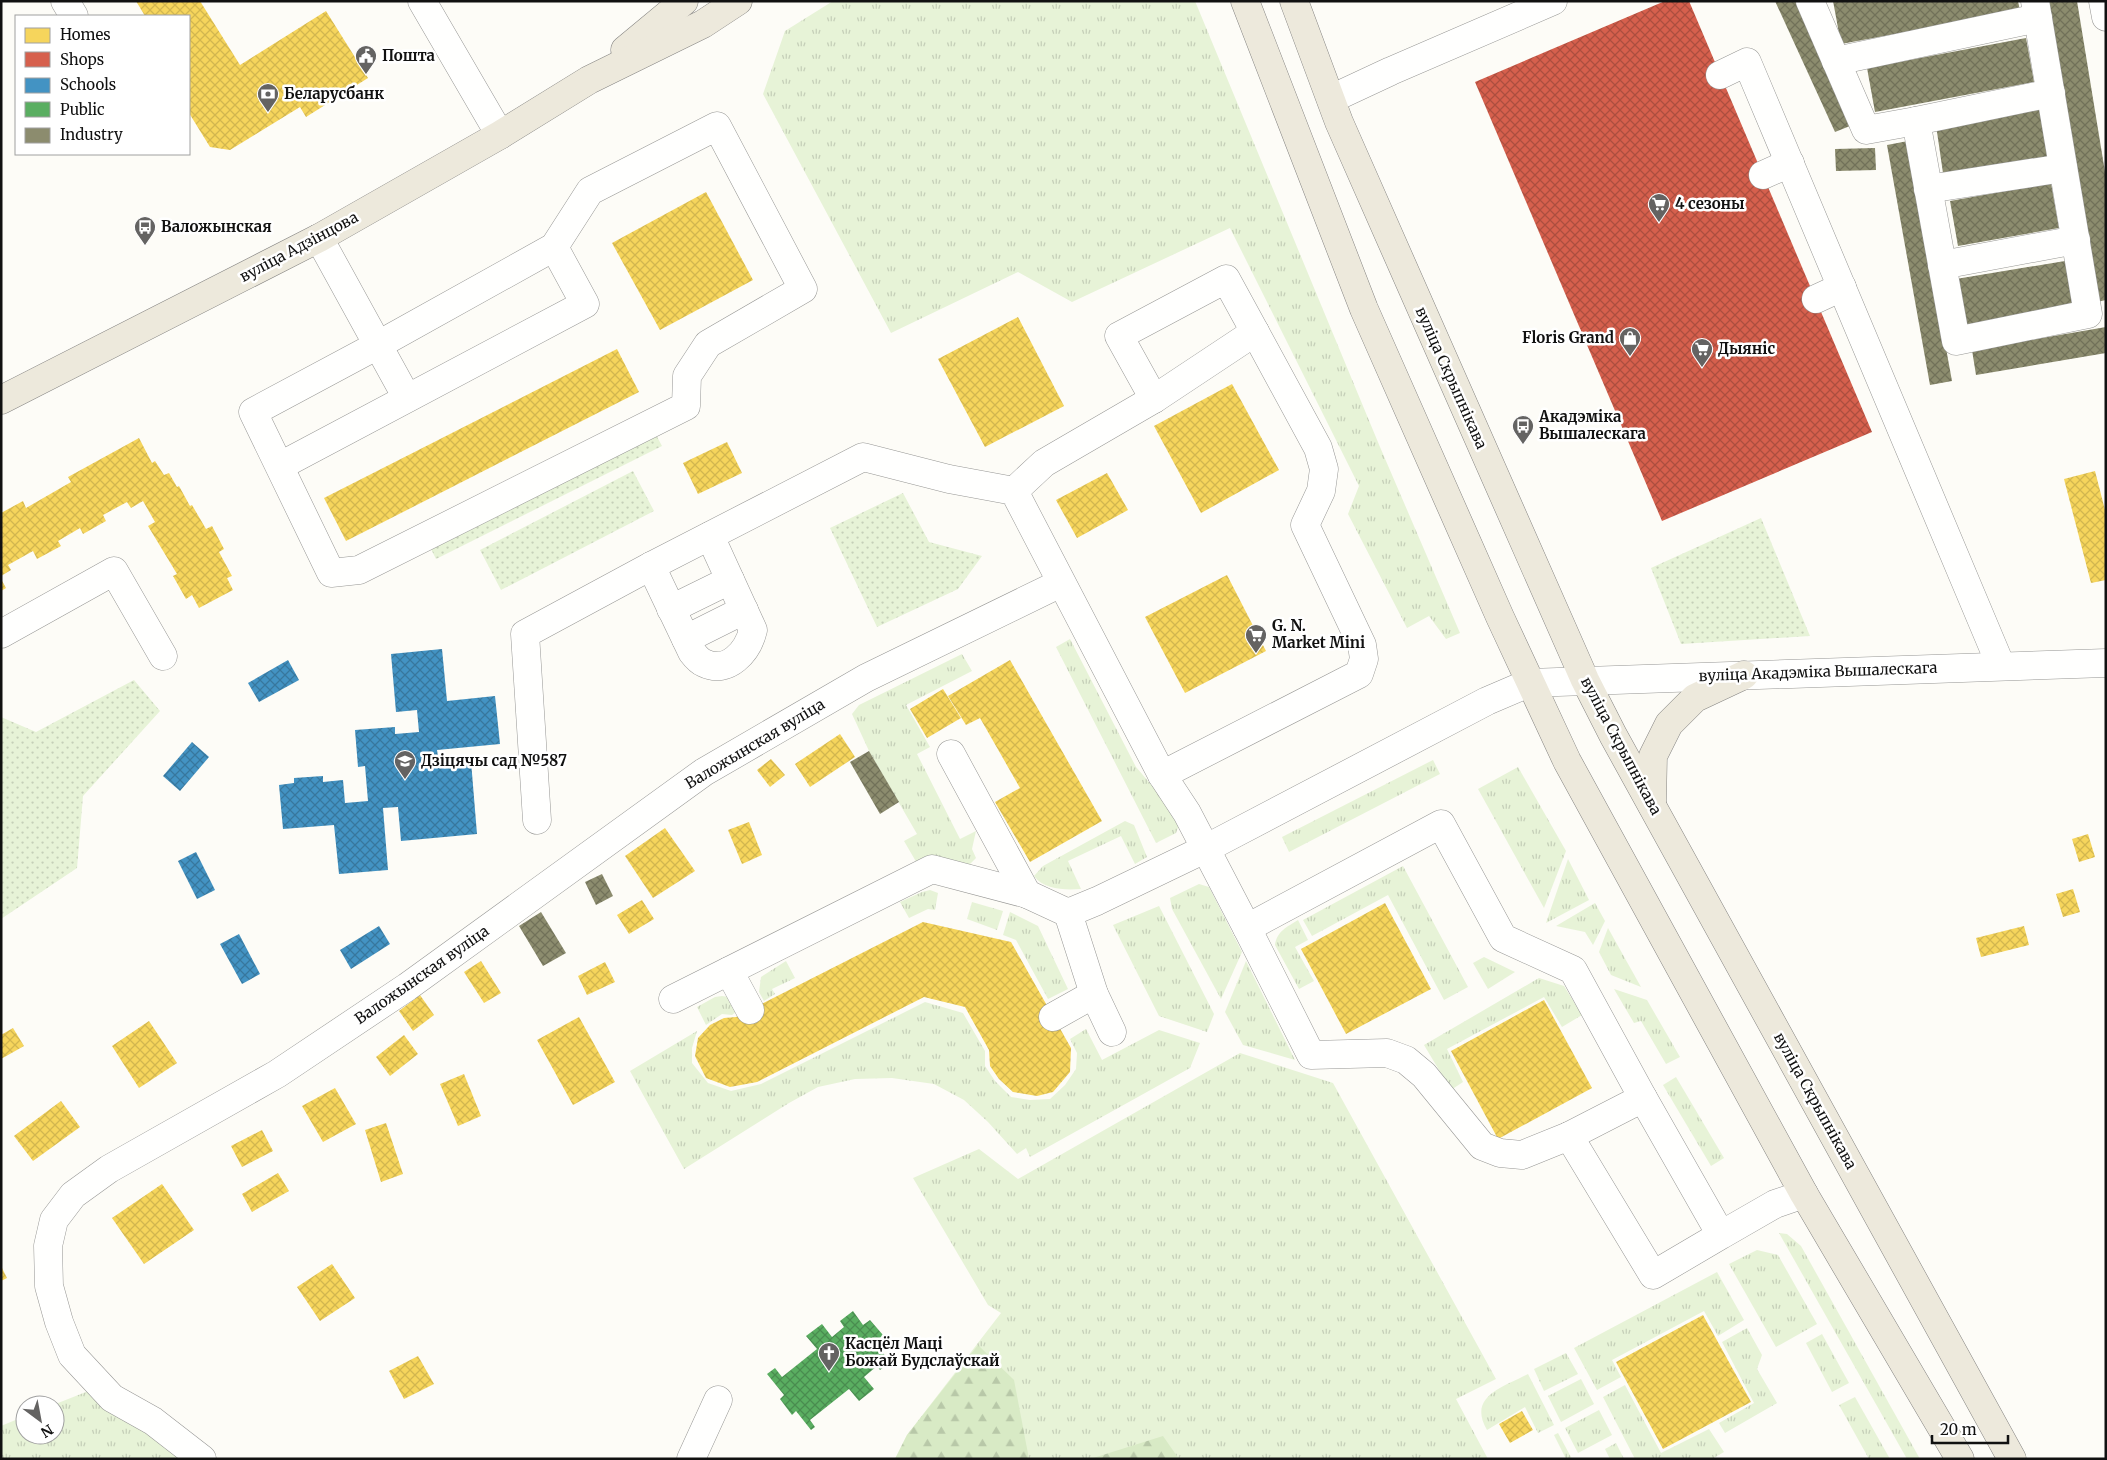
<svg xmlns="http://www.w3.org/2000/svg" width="2107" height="1460" viewBox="0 0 2107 1460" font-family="Merriweather,serif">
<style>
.grass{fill:url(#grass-tufts)}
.forest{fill:url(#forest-firs)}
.park{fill:url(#park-dots)}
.homes{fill:url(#homes-cross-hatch)}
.shops{fill:url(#shops-cross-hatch)}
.schools{fill:url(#schools-cross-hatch)}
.public{fill:url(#public-cross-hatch)}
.industry{fill:url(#industry-cross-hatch)}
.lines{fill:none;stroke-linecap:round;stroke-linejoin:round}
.minor-casing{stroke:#979795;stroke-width:29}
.major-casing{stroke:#858482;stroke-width:29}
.minor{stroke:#fffffe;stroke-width:28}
.major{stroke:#ede9dc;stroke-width:28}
.labels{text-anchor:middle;stroke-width:5;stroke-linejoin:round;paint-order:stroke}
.poi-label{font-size:15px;font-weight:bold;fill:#111;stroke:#fff;text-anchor:start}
.street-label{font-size:15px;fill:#111;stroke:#fff}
</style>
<defs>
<pattern id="grass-tufts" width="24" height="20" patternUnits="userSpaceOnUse" patternTransform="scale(1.25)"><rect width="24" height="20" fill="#e7f3d7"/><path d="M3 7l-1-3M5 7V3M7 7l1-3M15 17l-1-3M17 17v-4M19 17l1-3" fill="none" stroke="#c5cfb8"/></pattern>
<pattern id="forest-firs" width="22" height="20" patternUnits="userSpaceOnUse" patternTransform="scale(1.25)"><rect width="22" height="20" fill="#d8eac5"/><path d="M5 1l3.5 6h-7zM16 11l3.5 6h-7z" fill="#b8c8a8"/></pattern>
<pattern id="park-dots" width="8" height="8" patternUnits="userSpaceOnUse" patternTransform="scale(1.25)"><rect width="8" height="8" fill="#e7f3d7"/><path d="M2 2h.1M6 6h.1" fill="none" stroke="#c5cfb8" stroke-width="1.8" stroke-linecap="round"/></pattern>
<pattern id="homes-cross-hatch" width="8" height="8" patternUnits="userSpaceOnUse" patternTransform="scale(1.25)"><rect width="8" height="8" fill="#f6d55c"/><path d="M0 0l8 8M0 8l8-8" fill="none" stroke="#d2b64f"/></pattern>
<pattern id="shops-cross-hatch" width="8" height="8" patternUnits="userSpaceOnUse" patternTransform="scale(1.25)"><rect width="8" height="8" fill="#d6604d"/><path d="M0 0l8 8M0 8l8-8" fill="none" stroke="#ac4e3f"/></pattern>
<pattern id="schools-cross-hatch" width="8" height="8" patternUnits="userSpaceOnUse" patternTransform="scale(1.25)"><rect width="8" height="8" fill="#4393c3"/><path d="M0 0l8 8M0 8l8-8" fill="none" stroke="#37779d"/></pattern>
<pattern id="public-cross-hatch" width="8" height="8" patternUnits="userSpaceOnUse" patternTransform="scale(1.25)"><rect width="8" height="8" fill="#5aae61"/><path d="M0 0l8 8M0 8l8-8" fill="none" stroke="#498c4f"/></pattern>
<pattern id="industry-cross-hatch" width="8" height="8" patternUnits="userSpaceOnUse" patternTransform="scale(1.25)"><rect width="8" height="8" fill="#8c8c6e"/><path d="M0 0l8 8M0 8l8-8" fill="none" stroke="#717159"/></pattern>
</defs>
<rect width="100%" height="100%" fill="#fdfcf7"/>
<g class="grass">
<path d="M833 1H1195L1380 447 1460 633 1446 639 1429 616 1407 628 1348 514 1359 486 1230 228 1072 302 1018 272 891 333 763 94 785 31Z"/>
<path d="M1070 639 1136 767 1167 803 1179 825 1176 833 1156 843 1056 647Z"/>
<path d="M962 654 972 671 906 705 930 747 917 754 960 839 976 831 972 849 976 858 970 864 959 865 933 856 918 865 904 841 917 834 869 751 852 714 859 705Z"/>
<path d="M1433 760 1440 774 1289 852 1282 837Z"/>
<path d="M1518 767 1566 851 1544 908 1478 789Z"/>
<path d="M1125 821 1134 825 1147 857 1135 864 1121 836 1068 861 1081 889C1065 890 1044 890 1034 876L1043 866Z"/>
<path d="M1568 859 1589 900 1546 923Z"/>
<path d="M1403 866 1468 987 1444 1000 1388 895 1312 936 1303 920Z"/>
<path d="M1199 884 1209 887 1242 952 1221 999 1172 909 1170 898Z"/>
<path d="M930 890 938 893 935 910 928 909 909 918 900 902 922 892Z"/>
<path d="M972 902 1003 911 997 930 967 919Z"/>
<path d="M1595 903 1605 921 1593 945 1585 932 1556 926Z"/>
<path d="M1159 906 1214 1014 1207 1032 1159 1016 1113 925Z"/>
<path d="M1010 912 1038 926 1068 989 1048 999 1016 940 1003 935Z"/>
<path d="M1298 920 1308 940 1295 947 1314 981 1299 989 1275 945C1277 931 1287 927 1298 920Z"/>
<path d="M1608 928 1641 987 1611 975 1599 952Z"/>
<path d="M1484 957 1515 972 1488 989 1473 963Z"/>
<path d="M786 961 795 978 772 989 775 994 764 1001 759 992 761 977Z"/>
<path d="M1246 961 1295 1060 1243 1045 1225 1012Z"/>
<path d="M1539 978 1564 986 1582 1015 1562 1027 1544 997 1447 1049 1463 1082 1451 1090 1424 1045Z"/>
<path d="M1614 989 1647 1000 1680 1057 1666 1064 1641 1021 1634 1023Z"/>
<path d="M722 996 729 997 740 1009 732 1015 722 1014 706 1025 697 1007 715 997Z"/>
<path d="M925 1002 963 1013 985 1051V1066L995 1081 1011 1097 1030 1100 1050 1099 1065 1085 1076 1069 1077 1053 1070 1039 1086 1029 1102 1060 1159 1030 1200 1043 1190 1068 1030 1157 1026 1148 1017 1154 988 1122 964 1100 934 1084 892 1078 855 1079 818 1087 789 1103 684 1169 630 1071 697 1031 692 1048V1063L708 1083 731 1091 761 1084Z"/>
<path d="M1240 1053 1333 1083 1496 1379 1456 1399 1488 1459H895L907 1435 1001 1313 988 1305 913 1178 979 1149 1018 1179Z"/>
<path d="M1676 1077 1724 1158 1711 1166 1663 1085Z"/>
<path d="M1779 1233 1787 1234 1801 1246 1920 1459H1907Z"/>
<path d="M1757 1250 1778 1255 1817 1324 1776 1347 1729 1264Z"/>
<path d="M1717 1272 1744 1320 1718 1336 1704 1311 1612 1360 1621 1377 1597 1390 1574 1348Z"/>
<path d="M1747 1328 1762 1355 1757 1369 1777 1403 1725 1433 1719 1423 1754 1403 1722 1342Z"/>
<path d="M1822 1334 1849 1383 1832 1392 1806 1343Z"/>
<path d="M1566 1353 1578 1374 1544 1391 1534 1369Z"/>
<path d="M1528 1374 1554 1425 1538 1433 1525 1407 1487 1430C1467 1396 1504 1387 1528 1374Z"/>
<path d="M1581 1379 1594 1404 1561 1422 1548 1396Z"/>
<path d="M1625 1385 1661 1453 1709 1429 1724 1452 1712 1459H1635L1603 1397Z"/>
<path d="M101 1386 195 1459H1V1426L25 1416V1435H55V1405H53Z"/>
<path d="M1855 1397 1890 1459H1869L1839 1405Z"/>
<path d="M1599 1410 1612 1435 1578 1453 1565 1428Z"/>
<path d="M1558 1433 1572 1459H1566L1554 1435Z"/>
<path d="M1616 1443 1624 1459H1610L1605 1449Z"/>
</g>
<g class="forest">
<path d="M978 1345 1014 1380 1029 1459H895L907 1435Z"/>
<path d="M1163 1436 1179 1459H1090Z"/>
</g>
<g class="park">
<path d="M654 431 662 446 436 559 428 543Z"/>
<path d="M633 471 654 511 501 590 480 550Z"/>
<path d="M903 493 929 542 982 556 958 589 877 627 830 528Z"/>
<path d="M1761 518 1810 636 1681 644 1651 568Z"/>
<path d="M134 680 160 711 83 796 77 868 1 919V717L36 732Z"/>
</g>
<g class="homes">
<path d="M136 1H200L240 65 326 11 368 78 306 117 300 107 230 150 210 147 189 113V16H145Z"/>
<path d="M706 192 753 280 660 330 612 243Z"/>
<path d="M1018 317 1064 406 985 447 938 359Z"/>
<path d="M617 349 639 392 346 541 324 498Z"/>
<path d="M1232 384 1279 470 1201 513 1154 426Z"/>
<path d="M139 438 152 463 155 461 164 475 169 473 177 487 179 486 190 506 192 505 206 529 212 526 224 549 219 552 232 576 227 578 233 590 199 608 192 595 186 599 173 576 177 574 148 526 155 522 143 501 131 508 127 502 103 515 106 521 83 534 80 528 58 541 61 546 37 559 33 551 8 565 11 570 1 576V513L23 501 26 508 71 482 68 477Z"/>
<path d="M727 442 742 473 698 494 683 463Z"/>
<path d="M2095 471 2106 514V580L2091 583 2064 479Z"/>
<path d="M1107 473 1128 510 1077 538 1056 500Z"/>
<path d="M1227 575 1266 651 1185 693 1145 617Z"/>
<path d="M1 579 6 588 1 591Z"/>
<path d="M1010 660 1102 821 1030 862 995 802 1020 788 980 718 966 725 948 696Z"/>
<path d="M943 689 961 718 927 738 910 709Z"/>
<path d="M840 734 855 757 810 787 795 764Z"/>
<path d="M771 759 785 775 770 787 757 770Z"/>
<path d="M749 822 762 855 742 864 728 830Z"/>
<path d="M665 828 695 871 653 898 625 856Z"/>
<path d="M2088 834 2095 857 2079 862 2072 839Z"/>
<path d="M2073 889 2080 912 2063 917 2056 894Z"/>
<path d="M642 900 654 919 629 934 617 915Z"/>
<path d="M1385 903 1431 989 1346 1034 1301 949Z"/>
<path d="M923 922 1011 942 1071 1048 1070 1072 1053 1092 1037 1096 1013 1092 999 1079 990 1066 989 1050 965 1007 924 997 757 1082 730 1087 706 1078 695 1056 698 1038 710 1025 724 1018 736 1017Z"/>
<path d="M2024 926 2029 945 1981 957 1976 938Z"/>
<path d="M481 961 501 993 484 1003 464 972Z"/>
<path d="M605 962 615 982 587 995 578 976Z"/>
<path d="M420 995 434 1015 413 1031 399 1011Z"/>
<path d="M1544 1000 1592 1088 1498 1139 1451 1051Z"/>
<path d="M579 1017 615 1082 573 1105 537 1040Z"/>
<path d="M149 1021 177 1063 139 1088 112 1046Z"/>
<path d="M13 1028 24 1046 1 1059V1035Z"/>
<path d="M404 1035 418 1054 390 1076 376 1057Z"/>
<path d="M464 1074 481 1116 458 1126 440 1084Z"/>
<path d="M335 1088 356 1124 323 1142 302 1106Z"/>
<path d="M61 1101 80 1127 33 1161 14 1136Z"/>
<path d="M386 1123 403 1174 381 1182 365 1130Z"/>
<path d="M262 1130 273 1151 242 1167 231 1146Z"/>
<path d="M278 1173 289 1191 252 1212 242 1194Z"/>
<path d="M162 1184 194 1230 144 1264 112 1218Z"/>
<path d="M332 1264 355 1298 320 1321 297 1287Z"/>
<path d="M1 1266 7 1278 1 1281Z"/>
<path d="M1703 1315 1751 1402 1663 1449 1616 1362Z"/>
<path d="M418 1356 434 1384 404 1399 389 1371Z"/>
<path d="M1522 1411 1533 1430 1510 1443 1499 1424Z"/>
</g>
<path class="shops" d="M1665 1H1689L1872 432 1662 521 1475 82Z"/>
<g class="schools">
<path d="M442 649 447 701 495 696 500 744 437 750 439 763 471 761 477 834 401 841 398 807 383 808 388 870 339 874 334 825 283 829 279 785 294 783V778L323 776V782L343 780 345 803 368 801 365 766 358 767 355 730 395 727V734L419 732 417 710 396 712 391 654Z"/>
<path d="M288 660 299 680 259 702 248 683Z"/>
<path d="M192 742 209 757 180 791 163 776Z"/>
<path d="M196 852 215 890 197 899 178 861Z"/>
<path d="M379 926 390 944 351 969 340 950Z"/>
<path d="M239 934 260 974 242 984 220 944Z"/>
</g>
<path class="public" d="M853 1311 863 1325 870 1320 883 1335 875 1343 890 1362 880 1370 877 1366 864 1377 874 1389 859 1401 849 1389 810 1420 815 1427 811 1430 796 1411 792 1415 780 1399 784 1395 767 1374 775 1368 782 1377 817 1349 806 1336 822 1324 832 1337 844 1327 840 1321Z"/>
<g class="industry">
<path d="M1775 1H1800L1855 124 1835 132Z"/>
<path d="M1833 1H2018L2020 11 1841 44Z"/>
<path d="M2043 1H2077L2106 178V300L2092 303Z"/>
<path d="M2026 38 2034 82 1875 112 1867 68Z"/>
<path d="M2040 109 2048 163 1944 180 1936 125Z"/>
<path d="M1908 141 1952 381 1930 385 1887 145Z"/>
<path d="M1875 148 1876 170 1836 171 1835 149Z"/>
<path d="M2051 183 2059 228 1958 246 1950 201Z"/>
<path d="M2065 261 2074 310 1964 328 1956 279Z"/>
<path d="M2106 327V353L1976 375 1972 350Z"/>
<path d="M869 751 899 802 880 814 850 762Z"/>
<path d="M602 874 613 896 596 905 585 882Z"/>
<path d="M541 912 566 953 543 966 519 926Z"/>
</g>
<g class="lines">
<g class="minor-casing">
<g id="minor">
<path d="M65 1 74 16"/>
<path d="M422 1 500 135"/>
<path d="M1810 1 1866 130 1916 121 1956 341 2088 314 2035 1"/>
<path d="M2103 1 2106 17"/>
<path d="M1836 61 2038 18"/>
<path d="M1720 75 1747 62 2001 666"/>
<path d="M1331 99 1391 71 1553 1"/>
<path d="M1916 121 2051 93"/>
<path d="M717 126 803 289 708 344 687 376 686 406 359 570 331 573 253 412 378 345 554 247 590 191Z"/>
<path d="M1763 175 1790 163"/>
<path d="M1928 189 2063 168"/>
<path d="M319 238 407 398"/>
<path d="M1942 265 2076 240"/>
<path d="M1816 299 1842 287"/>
<path d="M1154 399 1119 336 1226 279 1255 332"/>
<path d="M280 466 585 304 554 247"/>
<path d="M1014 491 1044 463 1154 399 1255 332 1318 448 1324 469 1321 491 1305 525 1362 645 1364 659 1359 674 1162 775"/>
<path d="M651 566 692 652C695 656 699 661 704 663 728 675 748 651 753 630L710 536"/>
<path d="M671 609 730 580"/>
<path d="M1 634 114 571 163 656"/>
<path d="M686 639 744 610"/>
<path d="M951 754 1027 894"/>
<path d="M537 820 525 634 651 566 863 457 949 479 1014 491 1162 775 1187 813 1247 928 1441 824 1503 938 1573 970 1643 1098"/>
<path d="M1247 928 1311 1055 1387 1053 1406 1060 1424 1075 1482 1146 1500 1153 1522 1155 1569 1136"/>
<path d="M729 971 750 1010"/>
<path d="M673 999 932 869 1027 894 1068 913"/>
<path d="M1053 1017 1094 994"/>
<path d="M1112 1032 1094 994 1068 913 1097 901 1205 849 1487 701 1529 683 2106 663"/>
<path d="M1721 1235 1653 1275 1569 1136 1643 1098 1721 1235 1775 1204 1804 1194"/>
<path d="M202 1459 153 1421 112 1398 72 1355 59 1322 49 1286 48 1246 54 1220 73 1195 109 1169 277 1074 407 987 704 772 866 678 1061 583"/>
<path d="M691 1459 718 1400"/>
</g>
</g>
<g class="major-casing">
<g id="major">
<path d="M1245 1 1364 309 1500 617 1567 761 1804 1194 1960 1459"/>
<path d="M1294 1 1339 122 1585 680 1613 735 2012 1459"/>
<path d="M625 50 684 1"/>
<path d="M1 400 319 238 500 135 589 80 703 24 738 1"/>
<path d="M1652 805 1653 756 1669 724 1695 698 1744 675"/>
</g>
</g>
<use href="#minor" class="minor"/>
<use href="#major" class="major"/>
</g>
<defs>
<g id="civic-pin" transform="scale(1.125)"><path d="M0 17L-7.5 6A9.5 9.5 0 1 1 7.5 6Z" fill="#646362" stroke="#fff"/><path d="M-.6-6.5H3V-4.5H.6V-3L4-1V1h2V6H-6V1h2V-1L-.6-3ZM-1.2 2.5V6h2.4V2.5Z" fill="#fff"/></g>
<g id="bank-pin" transform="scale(1.125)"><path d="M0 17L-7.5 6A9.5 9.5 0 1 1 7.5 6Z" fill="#646362" stroke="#fff"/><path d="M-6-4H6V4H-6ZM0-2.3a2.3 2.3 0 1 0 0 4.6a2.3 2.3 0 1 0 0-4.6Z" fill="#fff"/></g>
<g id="supermarket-pin" transform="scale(1.125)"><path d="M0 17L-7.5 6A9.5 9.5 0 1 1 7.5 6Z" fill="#646362" stroke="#fff"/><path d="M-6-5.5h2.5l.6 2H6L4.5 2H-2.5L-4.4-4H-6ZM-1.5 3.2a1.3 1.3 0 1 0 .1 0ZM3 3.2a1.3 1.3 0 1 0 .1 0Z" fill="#fff"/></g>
<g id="bus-pin" transform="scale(1.125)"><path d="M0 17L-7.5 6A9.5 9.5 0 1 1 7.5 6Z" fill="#646362" stroke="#fff"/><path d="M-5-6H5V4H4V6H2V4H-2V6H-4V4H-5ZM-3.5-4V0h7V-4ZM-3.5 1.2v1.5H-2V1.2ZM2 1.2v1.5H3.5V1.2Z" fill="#fff"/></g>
<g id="shop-pin" transform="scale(1.125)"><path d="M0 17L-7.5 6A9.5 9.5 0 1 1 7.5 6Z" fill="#646362" stroke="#fff"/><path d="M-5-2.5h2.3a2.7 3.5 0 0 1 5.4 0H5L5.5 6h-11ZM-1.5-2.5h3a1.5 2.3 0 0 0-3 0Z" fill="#fff"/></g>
<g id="school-pin" transform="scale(1.125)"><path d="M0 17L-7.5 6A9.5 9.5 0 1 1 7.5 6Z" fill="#646362" stroke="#fff"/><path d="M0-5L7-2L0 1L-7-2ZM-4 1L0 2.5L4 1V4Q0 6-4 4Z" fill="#fff"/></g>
<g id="church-pin" transform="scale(1.125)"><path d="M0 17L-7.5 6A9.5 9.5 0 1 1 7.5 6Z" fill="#646362" stroke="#fff"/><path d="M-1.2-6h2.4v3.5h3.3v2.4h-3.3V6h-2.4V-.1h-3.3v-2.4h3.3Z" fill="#fff"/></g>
</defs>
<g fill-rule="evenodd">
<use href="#civic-pin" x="366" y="56"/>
<use href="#bank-pin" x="268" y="94"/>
<use href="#supermarket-pin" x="1659" y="204"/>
<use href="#bus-pin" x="145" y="227"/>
<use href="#shop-pin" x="1630" y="338"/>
<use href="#supermarket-pin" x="1702" y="349"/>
<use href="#bus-pin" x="1523" y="426"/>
<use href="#supermarket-pin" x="1256" y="635"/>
<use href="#school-pin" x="405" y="761"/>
<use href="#church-pin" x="829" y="1353"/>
</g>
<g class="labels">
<g class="poi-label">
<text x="382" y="61">Пошта</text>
<text x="284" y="99">Беларусбанк</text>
<text x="1675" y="209">4 сезоны</text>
<text x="161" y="232">Валожынская</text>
<text x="1614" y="343" text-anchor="end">Floris Grand</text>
<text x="1718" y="354">Дыяніс</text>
<text x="1539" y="422">Акадэміка<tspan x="1539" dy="17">Вышалескага</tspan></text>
<text x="1272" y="631">G. N.<tspan x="1272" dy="17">Market Mini</tspan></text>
<text x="421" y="766">Дзіцячы сад №587</text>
<text x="845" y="1349">Касцёл Маці<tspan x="845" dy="17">Божай Будслаўскай</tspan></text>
</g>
<g class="street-label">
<text transform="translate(299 247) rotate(-28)" y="5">вуліца Адзінцова</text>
<text transform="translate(1451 378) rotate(66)" y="5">вуліца Скрыпнікава</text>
<text transform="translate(1818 672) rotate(-2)" y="5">вуліца Акадэміка Вышалескага</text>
<text transform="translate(755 744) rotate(-31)" y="5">Валожынская вуліца</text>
<text transform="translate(1621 746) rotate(62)" y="5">вуліца Скрыпнікава</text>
<text transform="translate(422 975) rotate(-35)" y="5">Валожынская вуліца</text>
<text transform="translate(1815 1101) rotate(61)" y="5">вуліца Скрыпнікава</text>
</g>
</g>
<rect width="2107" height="1460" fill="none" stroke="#111111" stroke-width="5"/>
<rect x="15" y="15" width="175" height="140" fill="#ffffff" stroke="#a0a0a0"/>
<rect x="25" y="28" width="25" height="15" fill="#f6d55c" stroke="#a0a0a0"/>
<text x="60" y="40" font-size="15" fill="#111111">Homes</text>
<rect x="25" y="52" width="25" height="15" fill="#d6604d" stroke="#a0a0a0"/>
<text x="60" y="65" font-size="15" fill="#111111">Shops</text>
<rect x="25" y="78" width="25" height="15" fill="#4393c3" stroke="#a0a0a0"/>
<text x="60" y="90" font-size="15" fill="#111111">Schools</text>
<rect x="25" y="102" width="25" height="15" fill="#5aae61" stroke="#a0a0a0"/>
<text x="60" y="115" font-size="15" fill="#111111">Public</text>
<rect x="25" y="128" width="25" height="15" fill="#8c8c6e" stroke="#a0a0a0"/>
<text x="60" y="140" font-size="15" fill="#111111">Industry</text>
<g transform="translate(40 1420) rotate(148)"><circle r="24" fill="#ffffff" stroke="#a0a0a0"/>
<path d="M0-4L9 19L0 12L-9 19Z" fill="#646362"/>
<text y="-8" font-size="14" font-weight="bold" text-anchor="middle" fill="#111111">N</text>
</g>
<path d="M1932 1435v8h76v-8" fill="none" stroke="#111111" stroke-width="2.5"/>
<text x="1940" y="1435" font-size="15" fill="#111111" stroke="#ffffff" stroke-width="4" paint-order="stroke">20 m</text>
</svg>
